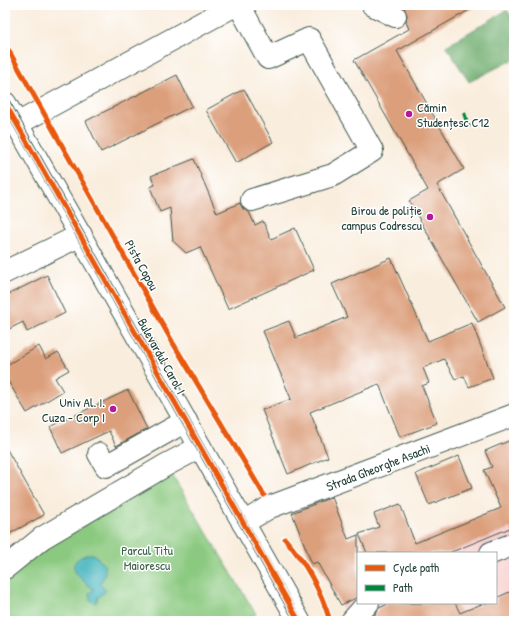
<svg xmlns="http://www.w3.org/2000/svg" width="519" height="626" viewBox="0 0 519 626" font-family="'Patrick Hand',sans-serif">
<style>
.built{fill:#f7d0cf}
.green{fill:#8bc980;stroke:#55835a}
.forest{fill:#70ad6e;stroke:#487551}
.water{fill:#45b4bd;stroke:#327878}
.building{fill:#dc9f7b}
.lines{fill:none;stroke-linecap:round;stroke-linejoin:round}
.minor-casing{stroke:#40574d;stroke-width:24}
.major-casing{stroke:#40574d;stroke-width:24}
.minor{stroke:#fff;stroke-width:22}
.major{stroke:#fff;stroke-width:22}
.tram{stroke:#1f3d34;stroke-width:1}
.quiet{stroke:#00873e;stroke-width:4;stroke-dasharray:8 4;stroke-linecap:butt}
.cycleway-casing{stroke:#fff;stroke-width:8}
.cycleway{stroke:#e8590c;stroke-width:5}
.poi-dot{fill:#b5179e;stroke:#fff;stroke-width:1.5}
.labels{text-anchor:middle;stroke-width:3;stroke-linejoin:round;paint-order:stroke}
.poi-label{font-size:13px;fill:#1f3d34;stroke:#fff;text-anchor:end}
.street-label{font-size:13px;fill:#1f3d34;stroke:#fff}
.park-label{font-size:13px;fill:#3a6047;stroke:#fff}
</style>
<rect width="100%" height="100%" fill="#fff"/>
<filter id="ink" filterUnits="userSpaceOnUse"><feTurbulence type="fractalNoise" baseFrequency=".025" numOctaves="2"/><feDisplacementMap in="SourceGraphic" scale="8" xChannelSelector="R" yChannelSelector="G"/><feConvolveMatrix kernelMatrix="1 2 1 2 8 2 1 2 1" color-interpolation-filters="sRGB"/></filter>
<filter id="wash" filterUnits="userSpaceOnUse"><feTurbulence type="fractalNoise" baseFrequency=".012" numOctaves="4" result="noise"/><feDisplacementMap in="SourceGraphic" scale="16" xChannelSelector="R" yChannelSelector="G"/><feGaussianBlur stdDeviation="0.9" result="paint"/><feColorMatrix in="noise" values="0 0 0 0 0 0 0 0 0 0 0 0 0 0 0 0 0 1.4 0 .05"/><feComposite in="paint" operator="in"/></filter>
<g filter="url(#wash)">
<rect width="100%" height="100%" fill="#f9eddd"/>
<path class="built" d="M514 502V621H349L325 576 358 563V603H496V553H384Z"/>
<path class="green" d="M170 472 256 614 245 621H5V573Z"/>
<path class="forest" d="M507 10 514 21V59L469 82 446 46Z"/>
<path class="water" d="M88 554H94L105 566V575L100 583 106 591 98 597 96 603 90 600 89 593 94 590C81 579 59 564 88 554Z"/>
<g id="blocks">
<g class="building">
<path d="M410 5H478L397 51 464 169 437 185 505 307 478 322 409 201 428 190 354 60 409 29 406 22 407 15 404 8Z"/>
<path d="M177 75 192 106 101 152 86 121Z"/>
<path d="M244 89 273 142 236 163 206 110Z"/>
<path d="M194 159 217 213 240 203 243 209 249 212 255 225 263 221 271 239 295 228 314 270 228 309 200 247 186 253 173 241 170 208 160 212 150 187 155 185 151 176Z"/>
<path d="M391 258 428 341 472 323 493 378 469 387 464 376 455 379 444 359 423 368 429 383 422 386 437 423 400 437 379 384 310 412 328 457 288 474 262 410 291 399 263 331 289 321 296 338 347 317 332 284Z"/>
<path d="M47 275 65 313 27 332 23 322 5 331V296Z"/>
<path d="M39 346 46 359 58 352 69 370 55 378 63 391 27 413 5 376V366Z"/>
<path d="M128 390 147 429 116 446 109 431 62 453 50 427Z"/>
<path d="M511 440 514 448V532H512L510 528 449 553H367L359 534 379 527 374 514 400 504 415 543 501 508 484 470 492 467 485 451Z"/>
<path d="M5 446 44 515 5 536Z"/>
<path d="M459 456 472 488 429 505 416 474Z"/>
<path d="M332 497 348 539 358 535V595L354 599 341 605 317 562 312 564 292 513Z"/>
<path d="M514 590V621H376L374 616 379 608 390 603H455L460 613 484 603H496V598Z"/>
</g>
</g>
</g>
<g filter="url(#ink)">
<use href="#blocks" fill-opacity="0" stroke="#40574d" stroke-width="1"/>
<g class="lines">
<g class="minor-casing">
<g id="minor">
<path d="M239 5 268 58 309 39 372 151 333 175 252 200"/>
<path d="M373 5 395 16"/>
<path d="M17 124 235 5"/>
<path d="M5 272 81 235"/>
<path d="M99 454 106 466 186 421"/>
<path d="M243 523 270 507 514 415"/>
<path d="M491 553 514 544"/>
<path d="M5 568 42 538 166 465 200 447"/>
<path d="M352 621 368 603"/>
</g>
</g>
<g class="major-casing">
<path id="major" d="M5 103 299 621"/>
</g>
<use href="#minor" class="minor"/>
<use href="#major" class="major"/>
<g class="tram">
<path d="M5 93 303 621"/>
<path d="M5 111 294 621"/>
</g>
<path class="quiet" d="M464 113 469 127"/>
<g class="cycleway-casing">
<g id="cycleway">
<path d="M5 44 173 343 264 495"/>
<path d="M5 103 299 621"/>
<path d="M285 539C306 563 321 591 330 621"/>
</g>
</g>
<use href="#cycleway" class="cycleway"/>
</g>
</g>
<g class="poi-dot">
<circle cx="409" cy="114" r="4"/>
<circle cx="430" cy="217" r="4"/>
<circle cx="113" cy="409" r="4"/>
</g>
<g class="labels">
<g class="poi-label">
<text x="417" y="112" text-anchor="start">Cămin<tspan x="417" dy="15">Studențesc C12</tspan></text>
<text x="422" y="215">Birou de poliție<tspan x="422" dy="15">campus Codrescu</tspan></text>
<text x="105" y="407">Univ Al. I.<tspan x="105" dy="15">Cuza - Corp I</tspan></text>
</g>
<g class="street-label">
<text transform="translate(142 265) rotate(61)" y="5">Pista Copou</text>
<text transform="translate(162 356) rotate(61)" y="5">Bulevardul Carol I</text>
<text transform="translate(378 467) rotate(-21)" y="5">Strada Gheorghe Asachi</text>
</g>
<g class="park-label">
<text x="147" y="555">Parcul Titu<tspan x="147" dy="15">Maiorescu</tspan></text>
</g>
</g>
<rect width="519" height="626" fill="none" stroke="#fff" stroke-width="20"/>
<rect x="357" y="552" width="140" height="52" fill="#ffffff" stroke="#a5b1ae"/>
<rect x="365" y="565" width="20" height="6" fill="#e8590c" stroke="#a5b1ae"/>
<text x="393" y="572" font-size="12" fill="#1f3d34">Cycle path</text>
<rect x="365" y="585" width="20" height="6" fill="#00873e" stroke="#a5b1ae"/>
<text x="393" y="592" font-size="12" fill="#1f3d34">Path</text>
</svg>
